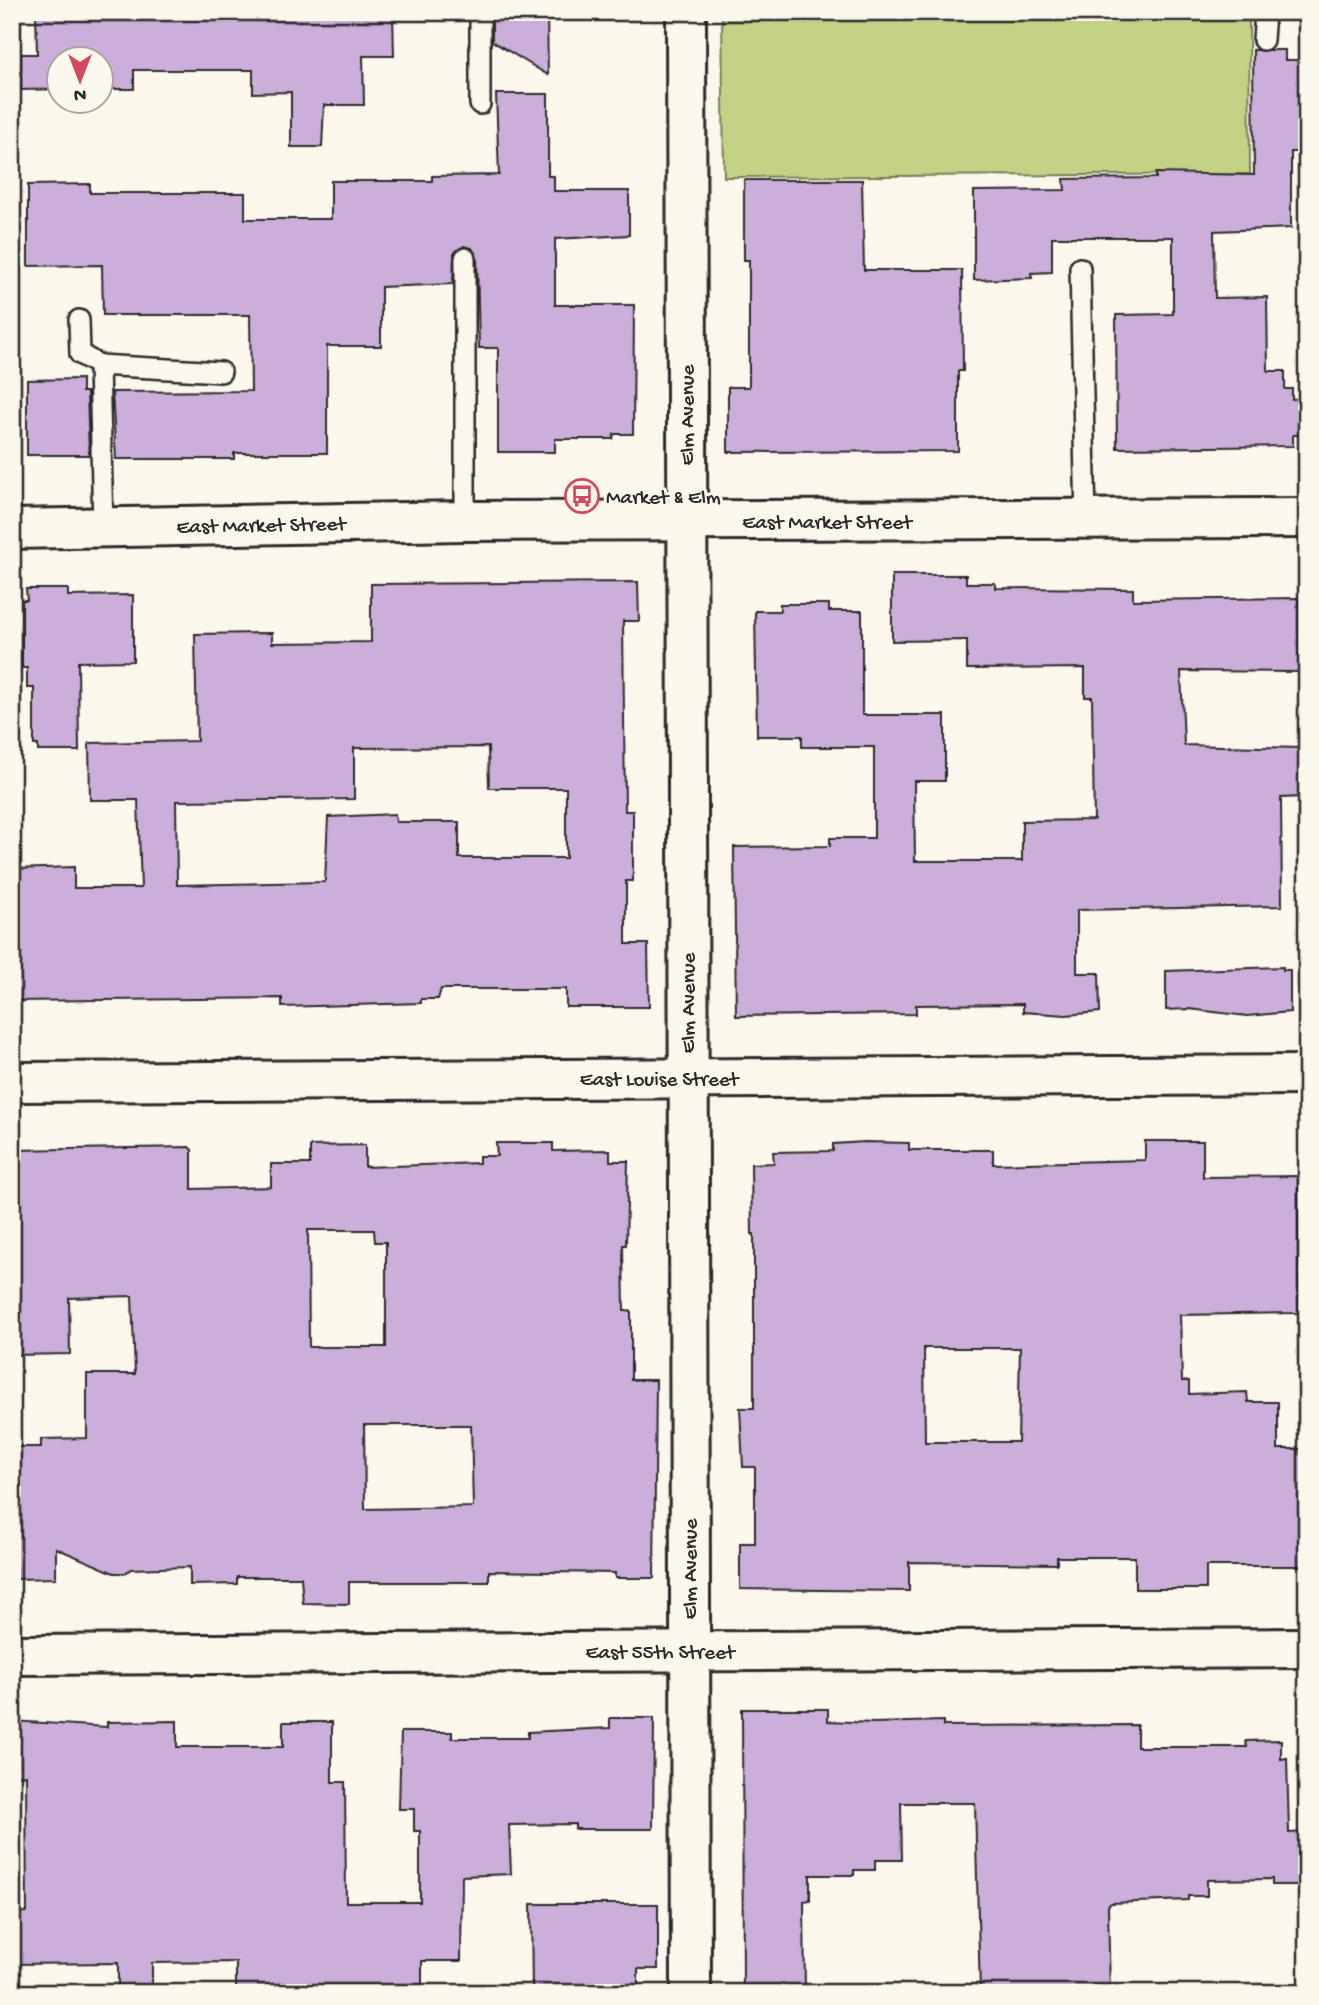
<svg xmlns="http://www.w3.org/2000/svg" width="1319" height="2005" viewBox="0 0 1319 2005" font-family="'Gochi Hand',sans-serif">
<style>
.green{fill:#c4d286;stroke:#787e58;stroke-width:2}
.building{fill:#ccaedb;stroke:#2b2b2b;stroke-width:2;fill-rule:evenodd}
.lines{fill:none;stroke-linecap:round;stroke-linejoin:round}
.lane-casing{stroke:#2b2b2b;stroke-width:24}
.street-casing{stroke:#2b2b2b;stroke-width:44}
.secondary-casing{stroke:#2b2b2b;stroke-width:44}
.lane{stroke:#fbf7ec;stroke-width:19}
.street{stroke:#fbf7ec;stroke-width:38}
.secondary{stroke:#fbf7ec;stroke-width:38}
.labels{text-anchor:middle;stroke-width:6;stroke-linejoin:round;paint-order:stroke}
.street-label{font-size:21px;fill:#2b2b2b;stroke:#fbf7ec}
.poi-label{font-size:21px;fill:#2b2b2b;stroke:#fbf7ec;text-anchor:start}
</style>
<rect width="100%" height="100%" fill="#fbf7ec"/>
<filter id="ink" filterUnits="userSpaceOnUse"><feTurbulence type="fractalNoise" baseFrequency=".0143" numOctaves="2"/><feDisplacementMap in="SourceGraphic" scale="14" xChannelSelector="R" yChannelSelector="G"/><feConvolveMatrix kernelMatrix="1 2 1 2 8 2 1 2 1" color-interpolation-filters="sRGB"/></filter>
<g filter="url(#ink)">
<path class="green" d="M722 12H1249L1250 174 724 177Z"/>
<g class="building">
<path d="M36 12H393L394 56H363L364 105H324L322 147H291V92L253 93V70H134V89H102V60H60V89L21 90V54H37Z"/>
<path d="M492 12H547L548 75 492 41Z"/>
<path d="M1253 50H1285V60H1307V152H1291V228L1214 231 1215 298 1267 297 1268 371H1285V389H1292V399L1307 398V435H1293V446L1117 448 1116 315 1173 314V237H1052V272L1031 273 1032 278 974 280V191L1065 190 1064 179 1156 178V173L1254 175Z"/>
<path d="M496 94H548V176H554V191H629V235L555 239V305H634L633 434H614L613 439H555V452H498V348H479L477 257 472 248 464 246 454 253 453 284 381 287V346H327V453H234V459H116L112 392 251 391 250 315H103L102 265 28 266V185L90 184V193H245V219H331V181H432V176L499 175Z"/>
<path d="M744 180H862L864 270H962L963 371H958V451L728 452V387H749V260H744Z"/>
<path d="M82 379V392H87L89 455H27V380Z"/>
<path d="M892 575H966V583H995V588L1133 589V600L1299 598 1300 672 1181 671 1184 745 1301 748 1302 797 1281 798 1282 906 1077 910V973H1099L1100 1012 1066 1015 1023 1012V1004L916 1005V1014L736 1016 734 847 830 846V838H874V747H802V736H757L755 611H780V604H829V611H862V715H945V781H914L915 861H1022V821L1094 820 1092 697H1085V668L967 669V640L892 641Z"/>
<path d="M638 582 639 621H623L625 811H633V881H626V944H648L649 1007H566V989H441L438 999H421V1003L282 1007V998L12 1001V869L74 867V888H141L138 800H90L89 743 197 741 195 634 272 633V643L371 642V584ZM488 747 489 788H566V858H459V822H396L395 814 328 817 325 882 177 885 176 801 354 799V748Z"/>
<path d="M26 589H68V596L133 595V661L78 662 79 751H38V745H34V688H27V668H22V600H27Z"/>
<path d="M1283 967V970H1290V1012L1247 1016 1189 1009 1166 1010V971Z"/>
<path d="M1145 1141H1203V1177L1298 1176 1299 1313 1180 1315 1182 1381H1189V1394L1247 1392 1248 1402H1278V1449H1307V1566H1206V1589H1135V1557H1057V1564L909 1562V1591L740 1589V1543H755V1467H743L740 1408H754V1234H752L751 1164 774 1163 773 1152 833 1151V1144L865 1142 909 1143V1150H993V1164L1145 1160ZM924 1348H1020L1018 1442H925Z"/>
<path d="M496 1143H553V1151L610 1150V1161H628L626 1245H623L624 1311H631V1380H656L654 1578H615V1573L489 1571V1582H349V1604L303 1603 301 1577H237V1584L190 1585V1567L131 1569 125 1573H114L56 1548V1578L17 1579V1567H12V1447H41V1439L87 1438V1374H135L132 1296 69 1298 70 1354 12 1355V1150L189 1147 192 1150V1189L271 1187V1164H310V1146L365 1145V1167L479 1163V1156H497ZM308 1230H374L375 1242H386V1347H309ZM364 1425H471L473 1507 365 1509Z"/>
<path d="M742 1709H828V1721L874 1723 943 1721V1726L1137 1725V1747H1247L1246 1741 1281 1740V1759L1287 1758 1289 1833 1306 1832 1307 1885H1272V1879L1207 1880V1896H1188V1900L1111 1903 1108 1906 1110 1993H980L975 1803H901L902 1860H875V1870H854V1875H810V1900L804 1901 805 1993H743Z"/>
<path d="M610 1718H654L653 1829H575V1824L509 1825 511 1874 462 1876 461 1961H422V1993H236V1962L152 1963V1993H118V1963L12 1964V1913L27 1912 26 1775 12 1777V1721L107 1727V1722L177 1721V1747H283V1722H332V1782H345L346 1902H420V1831H414V1809H399L401 1732H452V1738H528V1732L610 1728Z"/>
<path d="M531 1904H658V1969H638V1993H532Z"/>
</g>
<g class="lines">
<g class="lane-casing">
<g id="lane">
<path d="M480 12V104"/>
<path d="M1263 40 1265 12"/>
<path d="M465 258V521"/>
<path d="M1080 268 1086 520"/>
<path d="M79 320 80 354 99 365"/>
<path d="M103 527 99 365 221 372"/>
</g>
</g>
<g class="street-casing">
<g id="street">
<path d="M686 12 691 1993"/>
<path d="M12 1082 1307 1075"/>
<path d="M12 1655 1307 1648"/>
</g>
</g>
<g class="secondary-casing">
<path id="secondary" d="M12 529 465 521 1307 518"/>
</g>
<use href="#lane" class="lane"/>
<use href="#street" class="street"/>
<use href="#secondary" class="secondary"/>
</g>
</g>
<defs>
<g id="bus-ring" transform="scale(1.75)"><circle r="9.5" fill="#fbf7ec" stroke="#d1495b" stroke-width="1.5"/><path d="M-5-6H5V4H4V6H2V4H-2V6H-4V4H-5ZM-3.5-4V0h7V-4ZM-3.5 1.2v1.5H-2V1.2ZM2 1.2v1.5H3.5V1.2Z" fill="#d1495b"/></g>
</defs>
<g fill-rule="evenodd">
<use href="#bus-ring" x="582" y="496"/>
</g>
<g class="labels">
<g class="street-label">
<text transform="translate(686 415) rotate(-90)" y="7">Elm Avenue</text>
<text x="827" y="528">East Market Street</text>
<text transform="translate(261 524) rotate(-1)" y="7">East Market Street</text>
<text transform="translate(687 1003) rotate(-90)" y="7">Elm Avenue</text>
<text x="659" y="1085">East Louise Street</text>
<text transform="translate(689 1569) rotate(-90)" y="7">Elm Avenue</text>
<text x="660" y="1658">East 55th Street</text>
</g>
<g class="poi-label">
<text x="606" y="503">Market &amp; Elm</text>
</g>
</g>
<rect width="1319" height="2005" fill="none" stroke="#fbf7ec" stroke-width="42"/>
<rect x="21" y="21" width="1277" height="1963" fill="none" stroke="#2b2b2b" stroke-width="2.5" filter="url(#ink)"/>
<g transform="translate(80 80) rotate(180)"><circle r="33" fill="#fbf7ec" stroke="#a8a59f" stroke-width="2"/>
<path d="M0-5L12 26L0 18L-12 26Z" fill="#d1495b"/>
<text y="-10" font-size="19" font-weight="bold" text-anchor="middle" fill="#2b2b2b">N</text>
</g>
</svg>
